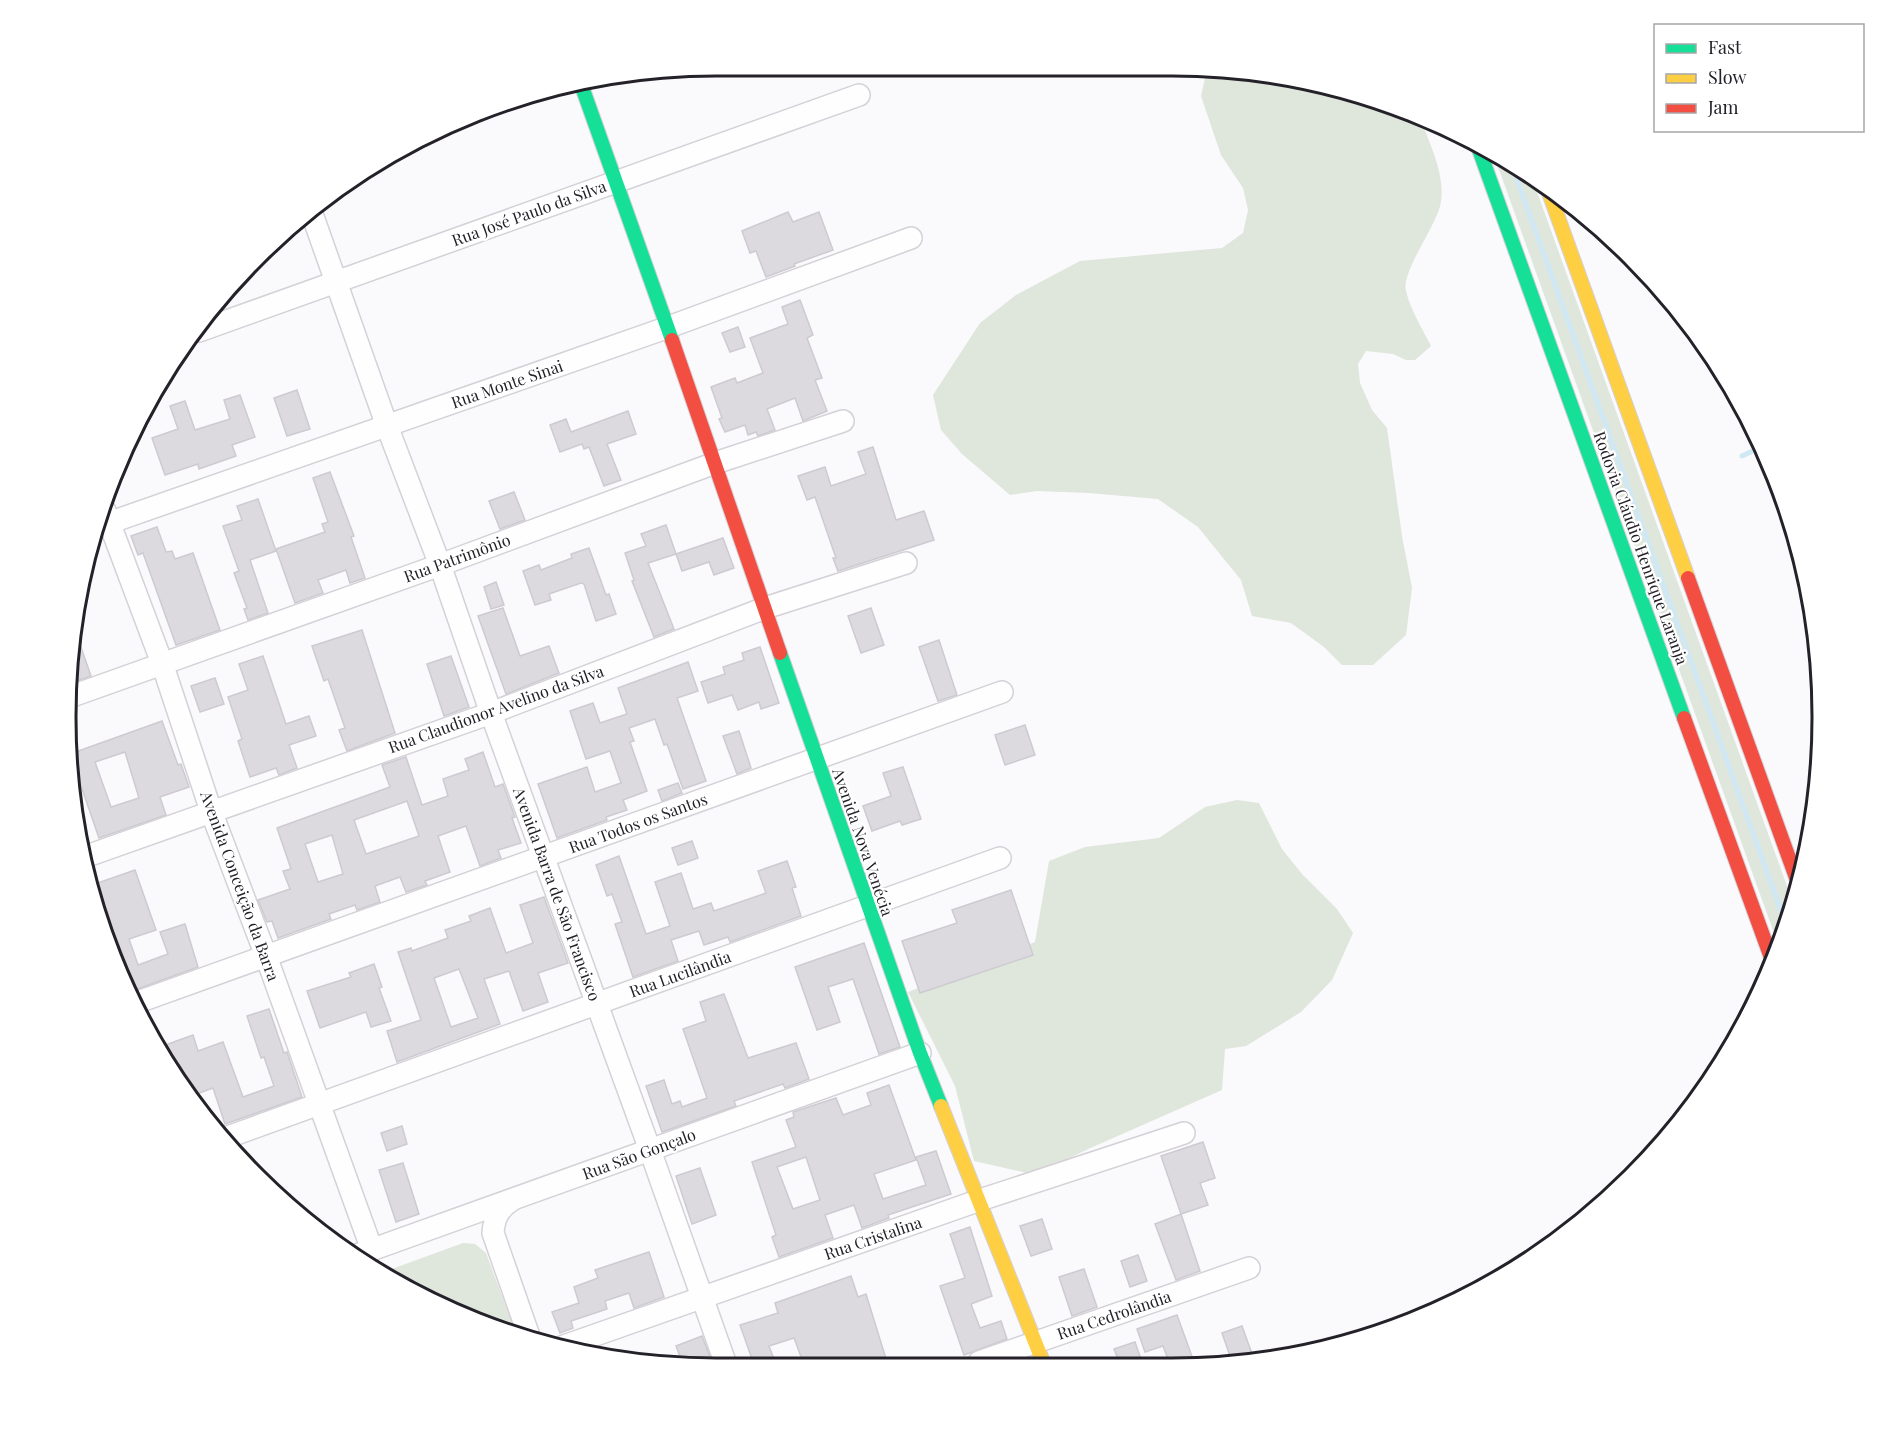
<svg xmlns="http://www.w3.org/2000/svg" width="1888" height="1434" viewBox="0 0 1888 1434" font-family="'Playfair Display',serif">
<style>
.green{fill:#dfe6dc}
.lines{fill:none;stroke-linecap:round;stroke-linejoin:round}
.stream{stroke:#d0e8f4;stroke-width:5}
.building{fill:#dcdadf;stroke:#cdcbd1;stroke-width:1.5;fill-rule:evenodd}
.street-casing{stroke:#d4d1d7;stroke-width:24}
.fast-casing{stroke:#d4d1d7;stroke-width:16}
.slow-casing{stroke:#d4d1d7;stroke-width:16}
.jam-casing{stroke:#d4d1d7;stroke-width:16}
.street{stroke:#fefeff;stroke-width:21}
.fast{stroke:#16e098;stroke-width:14}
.slow{stroke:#ffcf43;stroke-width:14}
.jam{stroke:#f24e42;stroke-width:14}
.labels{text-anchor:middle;stroke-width:4.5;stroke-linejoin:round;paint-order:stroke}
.street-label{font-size:16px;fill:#242129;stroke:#fff}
.rim{fill:none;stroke:#242129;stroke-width:3}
</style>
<rect width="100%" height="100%" fill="#faf9fc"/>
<g class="green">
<path d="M1210 67 1340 88 1420 118C1430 145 1445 173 1441 202 1437 226 1401 271 1406 291 1410 309 1423 330 1431 346L1415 360H1406L1393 354 1366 351 1358 364 1360 383 1372 410 1387 428 1402 536 1412 588 1406 635 1373 665H1342L1324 647 1291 623 1252 616 1241 580 1198 527 1158 499 1089 493 1037 491 1010 495 962 454 941 430 933 395 980 323 1016 295 1080 261 1222 248 1243 233 1248 210 1243 188 1221 155 1201 96 1206 74Z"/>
<path d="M1493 153 1531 175 1792 900 1784 929 1774 933Z"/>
<path d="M1237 800 1259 803 1282 849 1302 874 1337 909 1353 933 1332 980 1301 1012 1246 1046 1225 1049 1222 1090 1086 1150 1036 1175 974 1161 955 1086 908 992 1035 942 1049 861 1085 847 1159 838 1205 807Z"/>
<path d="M463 1243 475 1244 486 1253 517 1336 507 1333 391 1281 381 1273Z"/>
</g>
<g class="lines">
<g class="stream">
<path d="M1511 163 1784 919"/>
<path d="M1742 456 1761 447"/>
</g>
</g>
<g class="building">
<path d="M788 212 793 222 819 212 833 250 794 264 795 266 766 277 756 251 750 253 742 231Z"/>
<path d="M800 300 813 335 807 338 822 378 815 380 827 411 803 421 795 398 767 409 775 430 758 436 756 432 748 435 745 425 725 432 719 419 722 418 711 387 735 378 737 383 763 373 750 338 788 324 782 307Z"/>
<path d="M738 327 745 347 730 352 722 333Z"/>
<path d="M297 390 310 429 287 436 274 398Z"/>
<path d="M240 395 255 437 232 445 236 456 199 469 198 464 165 475 152 438 178 429 170 406 185 401 195 430 230 419 224 400Z"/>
<path d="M628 411 636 434 607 444 621 480 604 486 589 447 584 449 582 444 560 452 550 425 566 419 571 432Z"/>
<path d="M873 447 896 520 924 511 934 540 838 571 833 558H836L815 497 807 500 798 476 825 467 831 486 866 474 858 452Z"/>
<path d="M330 472 354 536 351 537 365 578 350 583 346 570 318 580 323 593 295 603 276 549 325 532 322 524 328 522 313 478Z"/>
<path d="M514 492 525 520 500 529 489 501Z"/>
<path d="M258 499 276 551 250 560 268 613 248 620 244 609 247 608 234 573 239 571 223 526 242 520 237 506Z"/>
<path d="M666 525 676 554 648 563 674 629 654 637 632 581 634 580 625 553 646 546 641 534Z"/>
<path d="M157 527 166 552 172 551 175 559 193 553 220 630 176 645 143 553 138 555 131 536Z"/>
<path d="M723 538 734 568 714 575 709 562 682 571 676 554Z"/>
<path d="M589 548 606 595 609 594 616 614 596 621 584 584 581 583 549 594 551 600 535 605 523 571 539 565 541 570 572 558 571 554Z"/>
<path d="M496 582 504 605 491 609 484 587Z"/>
<path d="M503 608 520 656 549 646 559 673 506 694 478 616Z"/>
<path d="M871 608 884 645 861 653 848 616Z"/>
<path d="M362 630 395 733 347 751 339 730 345 728 328 679 324 681 312 646Z"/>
<path d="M76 633 91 676 74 682 73 679Z"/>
<path d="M939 640 957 695 938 701 919 647Z"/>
<path d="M760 647 779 703 761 709 759 702 738 710 732 695 708 703 701 682 725 674 723 667 744 660 742 653Z"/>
<path d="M263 656 286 724 309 716 316 736 289 745 297 768 279 775 276 768 250 777 238 741 242 739 228 697 248 690 239 664Z"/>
<path d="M451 656 469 707 444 716 427 664Z"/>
<path d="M688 662 698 691 677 698 706 781 683 789 667 744 664 745 655 719 629 728 634 741 630 742 647 791 623 800 627 810 606 817 607 820 557 838 538 784 587 767 595 792 621 783 610 751 586 759 570 711 593 703 600 723 627 714 618 688Z"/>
<path d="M215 678 224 704 200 712 191 686Z"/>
<path d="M162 721 178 765 181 764 189 787 160 797 166 815 99 838 70 754ZM125 752 139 798 111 807 95 762Z"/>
<path d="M1025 725 1035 755 1005 765 995 735Z"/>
<path d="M739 731 751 768 737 774 723 736Z"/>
<path d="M483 752 495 787 503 784 515 817 512 818 521 843 498 850 501 858 480 866 466 826 438 836 450 872 425 881 427 885 406 892 400 877 375 886 380 902 357 910 355 905 329 914 331 919 278 938 272 921 267 922 258 900 290 889 283 871 291 869 277 828 390 787 382 765 406 757 422 805 448 796 443 779 469 770 465 759ZM407 801 419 836 366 854 354 820ZM332 835 343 874 318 882 305 844Z"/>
<path d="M903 767 921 819 902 825 900 821 872 831 863 806 891 796 883 773Z"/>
<path d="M678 783 682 793 662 801 658 790Z"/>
<path d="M692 841 698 858 678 865 672 848Z"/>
<path d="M619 856 646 934 670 926 655 882 681 873 693 909 711 903 714 911 766 893 758 871 787 861 796 887 792 888 801 916 730 942 728 937 704 945 699 931 671 940 678 961 633 977 615 924 622 922 612 894 607 896 596 865Z"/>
<path d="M135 870 156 930 129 939 138 965 168 954 160 932 185 924 198 967 132 991 101 927 92 885Z"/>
<path d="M1011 890 1033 955 920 993 902 941 957 923 952 910Z"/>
<path d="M544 897 568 963 538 973 548 1002 523 1011 509 971 484 979 500 1024 397 1062 387 1031 421 1020 398 952 411 948 412 951 448 938 445 930 471 921 469 916 490 908 506 953 533 943 520 905ZM459 969 478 1018 451 1027 434 978Z"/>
<path d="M864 943 900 1047 879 1054 853 979 828 987 840 1022 817 1030 795 967Z"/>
<path d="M374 964 382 987 379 988 391 1021 371 1027 366 1012 320 1028 307 991 351 977 349 973Z"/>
<path d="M724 994 748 1058 796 1043 809 1079 785 1088 783 1084 734 1101 736 1106 662 1132 646 1086 664 1080 672 1104 680 1101 682 1107 707 1098 683 1029 706 1021 700 1002Z"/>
<path d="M269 1009 284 1053 287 1052 302 1097 225 1124 213 1088 191 1096 180 1065 171 1068 160 1047 193 1035 198 1051 223 1042 243 1097 274 1086 264 1057 261 1058 247 1016Z"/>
<path d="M889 1085 916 1160 874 1174 883 1199 926 1185 916 1157 936 1151 951 1194 888 1215 889 1218 862 1228 854 1205 825 1215 833 1238 779 1257 772 1237 776 1235 752 1162 796 1147 786 1120 794 1117 793 1112 836 1098 843 1115 871 1105 867 1093ZM806 1157 820 1200 793 1209 777 1167Z"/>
<path d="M402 1126 407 1144 387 1151 381 1133Z"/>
<path d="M1203 1142 1215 1178 1200 1183 1208 1205 1181 1214 1161 1156Z"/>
<path d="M403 1163 419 1214 396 1222 379 1170Z"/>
<path d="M700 1168 716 1215 692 1224 676 1176Z"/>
<path d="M1181 1214 1200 1271 1176 1280 1155 1224Z"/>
<path d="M1042 1219 1052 1249 1031 1256 1020 1226Z"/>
<path d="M970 1227 992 1296 971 1304 980 1328 1001 1321 1007 1339 964 1355 940 1286 965 1278 950 1234Z"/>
<path d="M649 1252 664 1297 634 1308 629 1293 605 1301 607 1309 571 1321 573 1328 560 1333 552 1312 579 1303 574 1287 598 1278 595 1270Z"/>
<path d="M1138 1255 1147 1281 1130 1287 1121 1261Z"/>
<path d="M1084 1269 1097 1307 1072 1316 1059 1277Z"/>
<path d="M851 1276 858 1297 866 1294 887 1362H803L794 1338 769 1346 775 1362H753L740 1325 778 1313 775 1303Z"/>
<path d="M1177 1315 1194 1362H1169L1163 1346 1145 1352 1137 1329Z"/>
<path d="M1242 1326 1255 1362H1232L1222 1333Z"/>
<path d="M702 1336 712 1362H682L676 1346Z"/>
<path d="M1135 1342 1142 1362H1119L1114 1349Z"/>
</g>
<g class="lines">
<g class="street-casing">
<g id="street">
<path d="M311 211 387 426 440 565 491 713 650 1150 725 1362"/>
<path d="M199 331 859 95"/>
<path d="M105 511 162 663 211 811 266 956 372 1250"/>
<path d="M100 526 666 328 911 238"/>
<path d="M72 696 440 565 715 463 843 421"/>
<path d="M87 856 491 713 765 608 906 563"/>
<path d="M138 1002 1002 692"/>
<path d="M225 1138 1000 858"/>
<path d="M512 1200C499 1208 494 1218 493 1233L530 1339"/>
<path d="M357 1255 920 1053"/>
<path d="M564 1346 980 1200 1184 1133"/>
<path d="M979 1362 1249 1268"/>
</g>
</g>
<g class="fast-casing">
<g id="fast">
<path d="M581 84 672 340"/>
<path d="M1477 144 1684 718"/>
<path d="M780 653 920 1053 941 1106"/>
</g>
</g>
<g class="slow-casing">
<g id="slow">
<path d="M1547 187 1688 578"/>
<path d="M941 1106 1043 1362"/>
</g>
</g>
<g class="jam-casing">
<g id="jam">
<path d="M672 340 780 653"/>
<path d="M1688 578 1798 883"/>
<path d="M1684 718 1773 963"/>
</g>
</g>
<use href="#street" class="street"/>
<use href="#fast" class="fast"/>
<use href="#slow" class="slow"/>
<use href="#jam" class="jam"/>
</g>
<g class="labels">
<g class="street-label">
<text transform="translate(529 213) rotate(-20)" y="6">Rua José Paulo da Silva</text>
<text transform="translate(507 384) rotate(-19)" y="6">Rua Monte Sinai</text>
<text transform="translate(1641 548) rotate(70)" y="6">Rodovia Cláudio Henrique Laranja</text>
<text transform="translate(457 558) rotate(-20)" y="6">Rua Patrimônio</text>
<text transform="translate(496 709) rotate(-20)" y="6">Rua Claudionor Avelino da Silva</text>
<text transform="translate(638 823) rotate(-20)" y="6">Rua Todos os Santos</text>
<text transform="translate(863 842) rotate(71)" y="6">Avenida Nova Venécia</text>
<text transform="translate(240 886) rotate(70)" y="6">Avenida Conceição da Barra</text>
<text transform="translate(557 894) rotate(70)" y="6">Avenida Barra de São Francisco</text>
<text transform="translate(680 974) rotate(-20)" y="6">Rua Lucilândia</text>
<text transform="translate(639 1154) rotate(-20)" y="6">Rua São Gonçalo</text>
<text transform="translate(873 1238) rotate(-19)" y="6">Rua Cristalina</text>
<text transform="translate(1114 1315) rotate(-19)" y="6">Rua Cedrolândia</text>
</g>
</g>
<path d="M0 0H1888V1434H0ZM716 76H1172A640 640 0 0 1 1812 716V718A640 640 0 0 1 1172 1358H716A640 640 0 0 1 76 718V716A640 640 0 0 1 716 76Z" fill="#fff" fill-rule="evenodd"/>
<path class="rim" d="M716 76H1172A640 640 0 0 1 1812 716V718A640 640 0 0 1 1172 1358H716A640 640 0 0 1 76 718V716A640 640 0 0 1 716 76Z"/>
<rect x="1654" y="24" width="210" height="108" fill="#ffffff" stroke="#a7a6a9" stroke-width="1.5"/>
<rect x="1666" y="44" width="30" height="9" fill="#16e098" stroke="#a7a6a9" stroke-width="1.5"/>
<text x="1708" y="54" font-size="18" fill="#242129">Fast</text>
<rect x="1666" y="74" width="30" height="9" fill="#ffcf43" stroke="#a7a6a9" stroke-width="1.5"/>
<text x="1708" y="84" font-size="18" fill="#242129">Slow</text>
<rect x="1666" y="104" width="30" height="9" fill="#f24e42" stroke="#a7a6a9" stroke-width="1.5"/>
<text x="1708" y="114" font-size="18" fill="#242129">Jam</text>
</svg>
